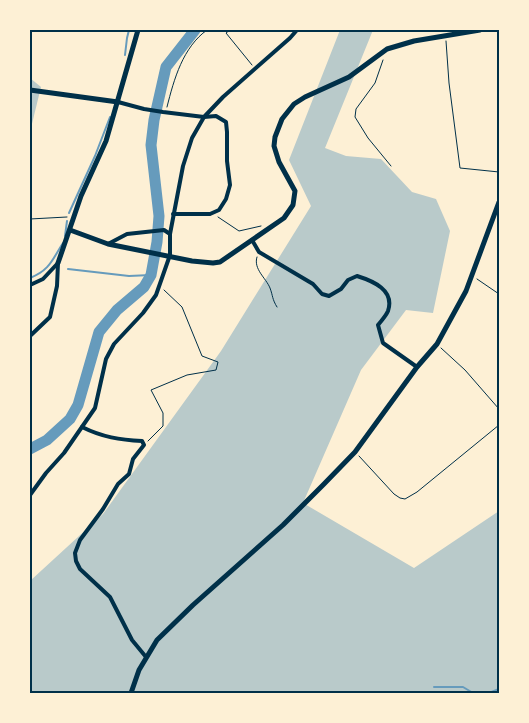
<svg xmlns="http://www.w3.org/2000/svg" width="529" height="723" viewBox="0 0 529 723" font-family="'Nunito Sans',sans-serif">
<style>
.green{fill:#b9caca}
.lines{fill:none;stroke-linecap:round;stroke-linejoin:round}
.stream{stroke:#669bbc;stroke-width:2}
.river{stroke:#669bbc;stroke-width:11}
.path{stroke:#003049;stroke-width:1}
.minor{stroke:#003049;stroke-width:4}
.tertiary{stroke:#003049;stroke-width:5}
.neatline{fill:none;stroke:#003049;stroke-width:2}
</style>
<rect width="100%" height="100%" fill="#fdf0d5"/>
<g class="green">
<path d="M340 30H373L325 148 346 156 381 159 412 192 436 199 450 231 433 313 406 310 361 370 303 503 414 568 499 511V693H30V581L103 514 221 351 311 206 289 160Z"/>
<path d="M30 78 41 87 30 132Z"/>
</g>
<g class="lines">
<g class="stream">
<path d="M125 55 127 38 129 30"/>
<path d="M69 213 95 156 110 117"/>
<path d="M65 236 67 221"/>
<path d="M68 269 129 276 151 275"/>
<path d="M30 278C50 270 52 260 63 243"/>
<path d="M434 687H463L473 693"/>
<path d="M489 693 499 689"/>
</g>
<path class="river" d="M30 449 47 440 70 419 78 405 99 332 117 310 144 287 151 275 157 242 159 216 151 145 154 120 166 67 195 30"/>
<g class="path">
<path d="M230 30 226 33 252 65"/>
<path d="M446 41 449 83 460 168 499 172"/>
<path d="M383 60 375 83 356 109 355 117 368 138 391 166"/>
<path d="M167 107C174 79 183 47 207 30"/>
<path d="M218 217 239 231 261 226"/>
<path d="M30 219 67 217"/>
<path d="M257 257C253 269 266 278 270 288 273 296 272 299 277 307"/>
<path d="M477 279 499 294"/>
<path d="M441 348 465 370 499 409"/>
<path d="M148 441 163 426V413L151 390 187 375 216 370 218 362 202 356 182 307 164 290"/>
<path d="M359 456 394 494 400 498 405 499 417 492 499 425"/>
</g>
<g class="minor">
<path d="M118 102 144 109 163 112 204 117 216 116 226 122 227 132V161L230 185 226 199 219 210 210 214H173"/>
<path d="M252 240 259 252 313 284 322 294 329 296 341 289 348 280 357 276C373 281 395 290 388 311 386 316 381 321 378 325L383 343 417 367"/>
<path d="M108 244 127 234 164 230 170 234"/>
<path d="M30 285 43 279 58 263"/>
<path d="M30 336 50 317 57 286 58 263"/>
<path d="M82 427C102 437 120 440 142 441L144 445 133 459 129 474 118 484 103 509 80 540 75 553 76 561 80 569 110 597 132 640 146 657"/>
<path d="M30 495 46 473 64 453 95 408 106 359 114 344 143 313 156 295 170 255V234L183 166 192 138 204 117 223 97 290 38 297 30"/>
</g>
<g class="tertiary">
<path d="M30 90 118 102"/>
<path d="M70 230 108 244 192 261 213 263 220 262 284 218 293 205 295 191 279 162 274 146 275 137 282 119 294 104 305 97 349 77 387 49 414 41 480 30"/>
<path d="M58 263 81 196 106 141 138 30"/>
<path d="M131 693 139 670 157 640 193 605 283 525 324 484 355 452 417 367 437 344 466 291 499 202"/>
</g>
</g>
<rect width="529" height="723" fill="none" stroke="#fdf0d5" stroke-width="62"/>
<rect x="31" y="31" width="467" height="661" class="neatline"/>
</svg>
